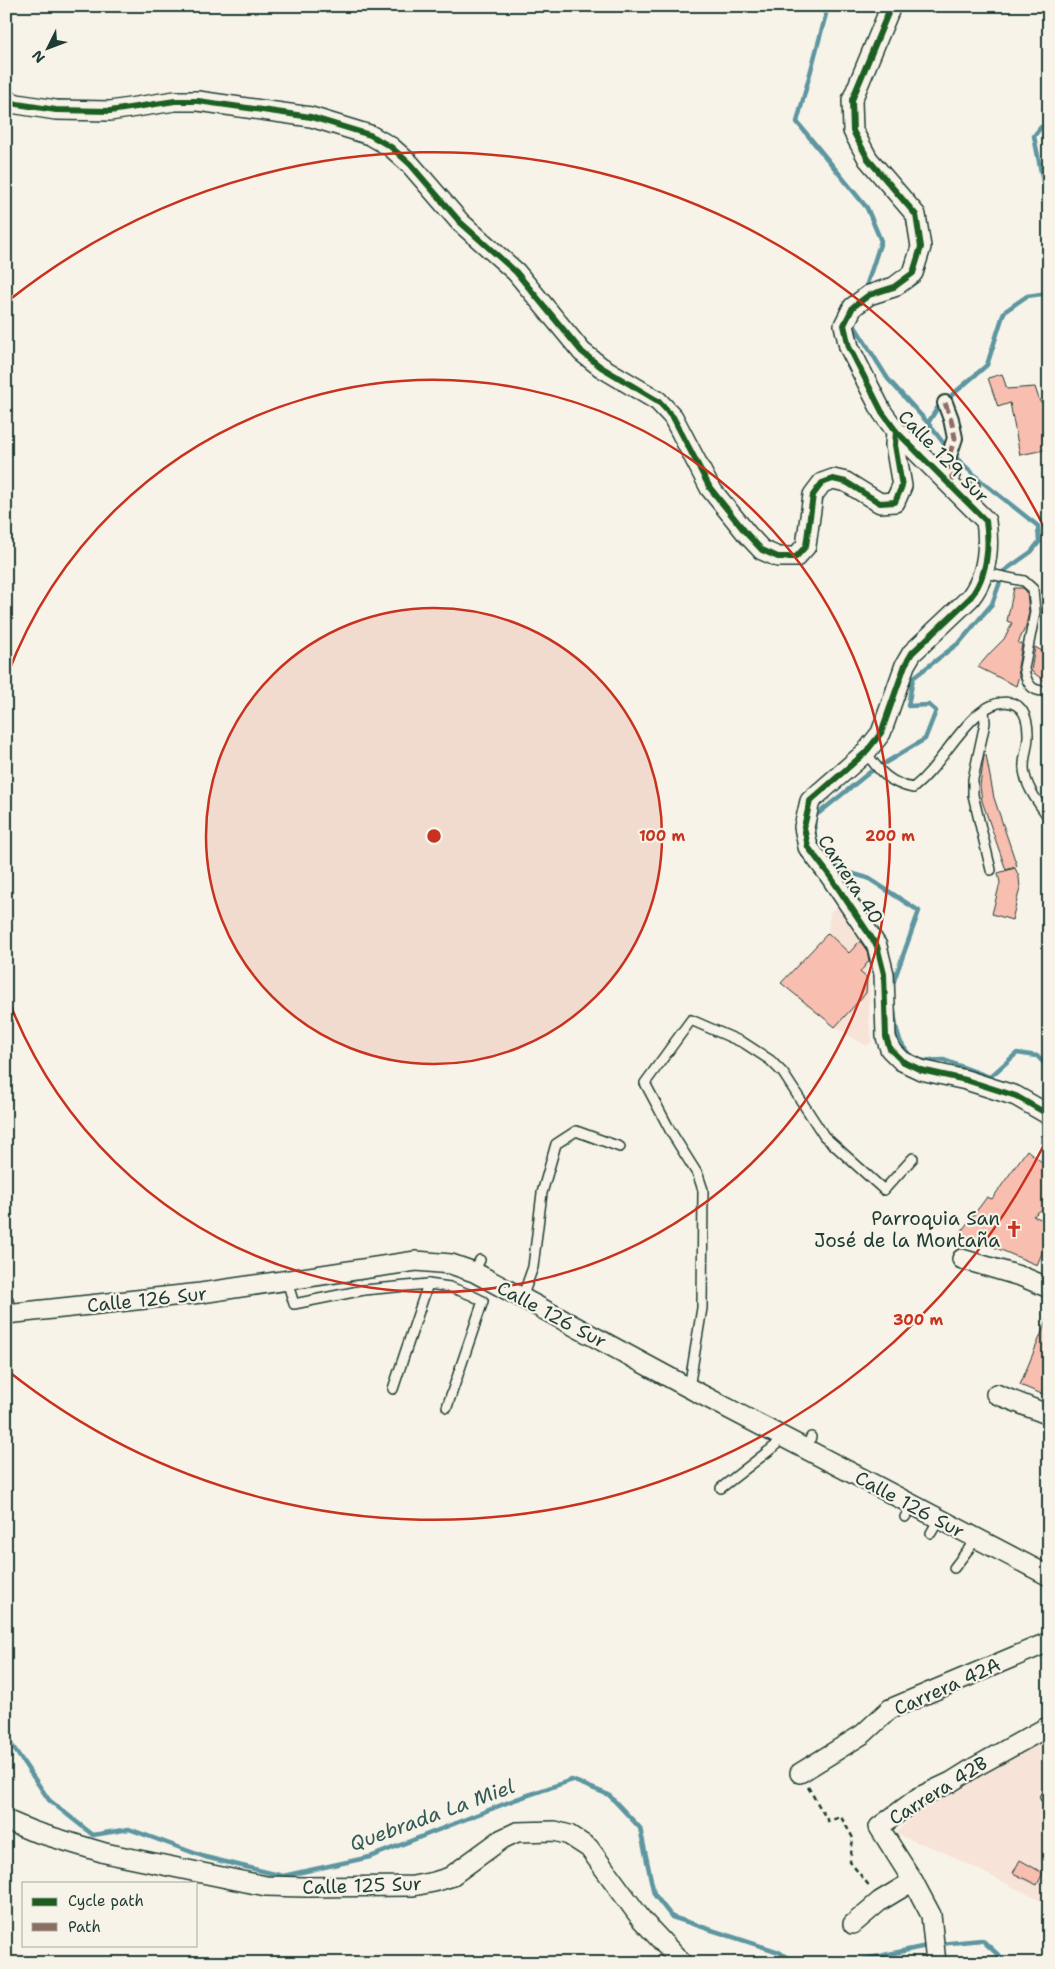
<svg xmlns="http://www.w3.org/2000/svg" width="1055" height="1969" viewBox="0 0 1055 1969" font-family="'Shantell Sans',sans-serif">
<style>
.built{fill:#f7e3d7}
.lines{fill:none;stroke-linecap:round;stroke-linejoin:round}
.stream{stroke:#5d96a0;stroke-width:4.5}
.building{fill:#f8beb0;stroke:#1f3d34}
.service-casing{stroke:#1f3d34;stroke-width:12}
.pedestrian-casing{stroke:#1f3d34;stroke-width:18}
.minor-casing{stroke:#1f3d34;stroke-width:22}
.path{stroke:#1f3d34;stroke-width:2.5;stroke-dasharray:5 4;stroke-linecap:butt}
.service{stroke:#f7f3e8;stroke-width:9}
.pedestrian{stroke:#f7f3e8;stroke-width:14}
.minor{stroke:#f7f3e8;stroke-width:19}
.quiet{stroke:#8d6e63;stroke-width:5;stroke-dasharray:10 5;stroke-linecap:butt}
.cycleway-casing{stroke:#f7f3e8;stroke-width:9}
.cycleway{stroke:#1b5e20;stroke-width:6}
.ring{fill:none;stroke:#c8321e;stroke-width:2.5}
.labels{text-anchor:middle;stroke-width:4.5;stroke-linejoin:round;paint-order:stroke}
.street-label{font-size:19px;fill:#1f3d34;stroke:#f7f3e8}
.poi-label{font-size:19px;fill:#1f3d34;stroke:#f7f3e8;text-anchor:end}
.water-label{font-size:20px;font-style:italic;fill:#345b58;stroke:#f7f3e8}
.centre{fill:#c8321e;stroke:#f7f3e8;stroke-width:2.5}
.ring-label{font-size:15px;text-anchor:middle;font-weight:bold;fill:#c8321e;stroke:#f7f3e8;stroke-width:4.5;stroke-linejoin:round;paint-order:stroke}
</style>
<rect width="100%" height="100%" fill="#f7f3e8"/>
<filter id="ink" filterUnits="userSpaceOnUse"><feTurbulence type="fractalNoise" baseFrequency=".02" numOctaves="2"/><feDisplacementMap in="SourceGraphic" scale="10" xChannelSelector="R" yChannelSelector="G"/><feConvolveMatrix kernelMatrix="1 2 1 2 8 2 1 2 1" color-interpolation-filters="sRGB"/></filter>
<g filter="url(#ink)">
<g class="built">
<path d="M841 905 852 920 867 949 870 961 869 1021 872 1041 867 1046 835 1027 820 1013 818 1015 781 983 828 933 830 912Z"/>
<path d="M1049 1734V1905L942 1851 895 1834 921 1809 998 1759Z"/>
</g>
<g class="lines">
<g class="stream">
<path d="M823 6 826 14 797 122 867 208 881 241 865 290"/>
<path d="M1049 126 1041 127 1034 136 1043 182 1049 187"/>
<path d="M855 321 854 325 888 379 928 423 948 449"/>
<path d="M928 423 938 407 987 365 1004 312 1027 296 1049 293"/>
<path d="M892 986 919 911 868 878 839 870 815 840 814 817 870 772 925 739 936 711 929 705 908 706 913 678 960 642 992 604 1004 571 1031 552 1039 542 1038 526 981 481 953 455"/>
<path d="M894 1011C896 1029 898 1046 913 1057"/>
<path d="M920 1061 944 1060 990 1077 1017 1053 1037 1056 1049 1068"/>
<path d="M6 1743 11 1744 49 1800 93 1835 129 1829 205 1857 283 1876 370 1857 514 1800 572 1780 609 1795 640 1828 654 1894 672 1917 779 1952 795 1963"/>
<path d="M939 1944 982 1940 1007 1963"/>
<path d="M847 1963 931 1945"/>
</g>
</g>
<g class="building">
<path d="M1002 374 1007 389 1035 387 1040 402H1049V449L1020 455 1010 403 998 407 988 378Z"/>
<path d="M1014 588H1023L1027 592 1029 612 1026 626 1018 643 1022 644 1018 667 1019 676 1016 686 978 667 991 652 1004 639 1012 623 1007 621Z"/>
<path d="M1035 647 1049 655V684L1031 671Z"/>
<path d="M984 755H986L994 798 1017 866 1006 870 982 801 980 786Z"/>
<path d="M1015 868 1019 877 1020 888 1012 920 992 914 1000 883 998 873Z"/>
<path d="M828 933 849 953 860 941 867 951 869 961 860 972 867 978 866 993 835 1027 781 983Z"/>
<path d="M1027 1150 1049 1168V1204L1033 1216 1049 1222V1237L1037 1265 960 1233 987 1197 992 1199Z"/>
<path d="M1049 1315V1397L1020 1385Z"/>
<path d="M1020 1860 1043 1873 1037 1885 1013 1873Z"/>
</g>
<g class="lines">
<g class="service-casing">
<g id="service">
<path d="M965 500 975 486"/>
<path d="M985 573 1024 581 1033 589 1035 612 1024 668C1026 683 1032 694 1049 690"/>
<path d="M984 710 985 723 973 779V795L991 870"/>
<path d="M866 752C878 771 891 784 913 788 938 768 952 738 976 716 999 696 1027 695 1028 733 1029 747 1021 761 1025 775 1028 790 1040 805 1049 818"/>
<path d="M474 1272 480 1260"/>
<path d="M287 1281 294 1304 364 1290 428 1284 450 1287 471 1295 483 1301 447 1407"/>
<path d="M522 1298 533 1267 542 1193 556 1144 576 1131 620 1147"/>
<path d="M8 1300 11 1314"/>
<path d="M689 1388 702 1308 703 1190 698 1175 671 1132 645 1083 691 1020 744 1043 770 1060 783 1073 824 1136 884 1190 913 1158"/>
<path d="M393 1389 428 1284"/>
<path d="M806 1449 811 1437"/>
<path d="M721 1488 775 1446 780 1436"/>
<path d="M905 1517 913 1505"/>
<path d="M931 1533 939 1519"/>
<path d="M954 1568 977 1538"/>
<path d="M1049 1791 1045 1797 1049 1800"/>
</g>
</g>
<g class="pedestrian-casing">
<path id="pedestrian" d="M945 403 951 419 955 438 947 462 952 476 951 486"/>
</g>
<g class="minor-casing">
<g id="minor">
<path d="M891 6 852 100 853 131 868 159 916 215 921 247 913 273 894 287 869 295 853 307 844 325 849 347 882 412 896 431 986 521C990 549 987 576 970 598L912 653 905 665 881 733 866 752 810 801 804 827 808 847 830 876 877 946 884 974 886 1037 890 1049 902 1061 921 1070 966 1080 1016 1096 1049 1115"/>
<path d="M6 100 17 104 56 110 110 111 175 101H198L311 117 370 135 391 147 410 164 460 222 516 272 582 352 601 367 658 401 673 417 710 488 747 534 762 550 778 557H796L806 546 813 495 822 483 833 479 846 482 880 503 895 502 902 486 895 445 896 431"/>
<path d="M962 1259 1023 1277 1049 1288"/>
<path d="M6 1314 201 1293 416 1261 451 1264 474 1272 689 1388 1049 1576"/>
<path d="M996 1394 1049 1415"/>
<path d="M800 1773 863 1734 890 1709 1049 1642"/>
<path d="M6 1820 32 1831 105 1853 266 1886 305 1887 413 1886 434 1882 450 1877 502 1839 517 1832 555 1831 569 1835 589 1848 642 1920 682 1963"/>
<path d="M853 1924 880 1901 913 1881"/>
<path d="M936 1963 931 1915 913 1881 879 1827 919 1797 951 1782 975 1767 1049 1726"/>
</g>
</g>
<path class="path" d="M808 1787 828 1821 841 1817 853 1838 850 1862 871 1888"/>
<use href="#service" class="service"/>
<use href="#pedestrian" class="pedestrian"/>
<use href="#minor" class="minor"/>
<path class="quiet" d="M945 403 951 419 955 438 947 462 952 476 951 486"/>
<g class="cycleway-casing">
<g id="cycleway">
<path d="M891 6 852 100 853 131 868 159 916 215 921 247 913 273 894 287 869 295 853 307 844 325 849 347 882 412 896 431 986 521C990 549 987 576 970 598L912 653 905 665 881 733 866 752 810 801 804 827 808 847 830 876 877 946 884 974 886 1037 890 1049 902 1061 921 1070 966 1080 1016 1096 1049 1115"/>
<path d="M6 100 17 104 56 110 110 111 175 101H198L311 117 370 135 391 147 410 164 460 222 516 272 582 352 601 367 658 401 673 417 710 488 747 534 762 550 778 557H796L806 546 813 495 822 483 833 479 846 482 880 503 895 502 902 486 895 445 896 431"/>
</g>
</g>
<use href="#cycleway" class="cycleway"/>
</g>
</g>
<circle cx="434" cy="836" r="228" fill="#c8321e" fill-opacity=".12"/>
<g class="ring">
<circle cx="434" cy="836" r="228"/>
<path d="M7 676A456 456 0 1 1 7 996"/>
<path d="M1046 1141A684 684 0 0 1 8 1371M8 301A684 684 0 0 1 1046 531"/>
</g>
<defs>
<g id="church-bare" transform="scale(1.35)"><path d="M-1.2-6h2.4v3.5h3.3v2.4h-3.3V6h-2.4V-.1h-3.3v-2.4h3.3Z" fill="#c8321e" stroke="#f7f3e8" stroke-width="2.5" paint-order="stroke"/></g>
</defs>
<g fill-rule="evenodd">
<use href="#church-bare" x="1014" y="1229"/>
</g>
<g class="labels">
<g class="street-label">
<text transform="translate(944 456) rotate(46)" y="7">Calle 129 Sur</text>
<text transform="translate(851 879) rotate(57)" y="7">Carrera 40</text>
<text transform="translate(147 1299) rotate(-6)" y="7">Calle 126 Sur</text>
<text transform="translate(552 1314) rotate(28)" y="7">Calle 126 Sur</text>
<text transform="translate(910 1504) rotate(28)" y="7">Calle 126 Sur</text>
<text transform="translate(947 1686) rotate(-24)" y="7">Carrera 42A</text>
<text transform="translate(938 1790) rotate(-32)" y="7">Carrera 42B</text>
<text transform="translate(362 1885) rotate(-2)" y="7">Calle 125 Sur</text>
</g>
<g class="poi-label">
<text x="1000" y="1225">Parroquia San<tspan x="1000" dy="22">José de la Montaña</tspan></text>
</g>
<g class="water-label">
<text transform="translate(432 1815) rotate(-20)" y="7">Quebrada La Miel</text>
</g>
</g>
<circle cx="434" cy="836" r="8" class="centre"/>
<g class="ring-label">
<text x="662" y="841">100 m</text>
<text x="890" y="841">200 m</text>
<text x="918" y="1325">300 m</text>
</g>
<rect width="1055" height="1969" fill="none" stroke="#f7f3e8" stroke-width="25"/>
<rect x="12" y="12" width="1030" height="1944" fill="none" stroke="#1f3d34" stroke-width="2" filter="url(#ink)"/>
<rect x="22" y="1882" width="175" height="65" fill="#f7f3e8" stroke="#a1aaa0"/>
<rect x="32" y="1898" width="25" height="8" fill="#1b5e20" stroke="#a1aaa0"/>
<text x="68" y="1906" font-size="15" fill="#1f3d34">Cycle path</text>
<rect x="32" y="1923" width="25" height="8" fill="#8d6e63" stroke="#a1aaa0"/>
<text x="68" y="1932" font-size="15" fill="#1f3d34">Path</text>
<g transform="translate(48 48) rotate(228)" stroke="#f7f3e8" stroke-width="4" paint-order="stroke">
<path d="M0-4L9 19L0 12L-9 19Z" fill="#1f3d34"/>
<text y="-8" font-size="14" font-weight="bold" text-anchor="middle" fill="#1f3d34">N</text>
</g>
</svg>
